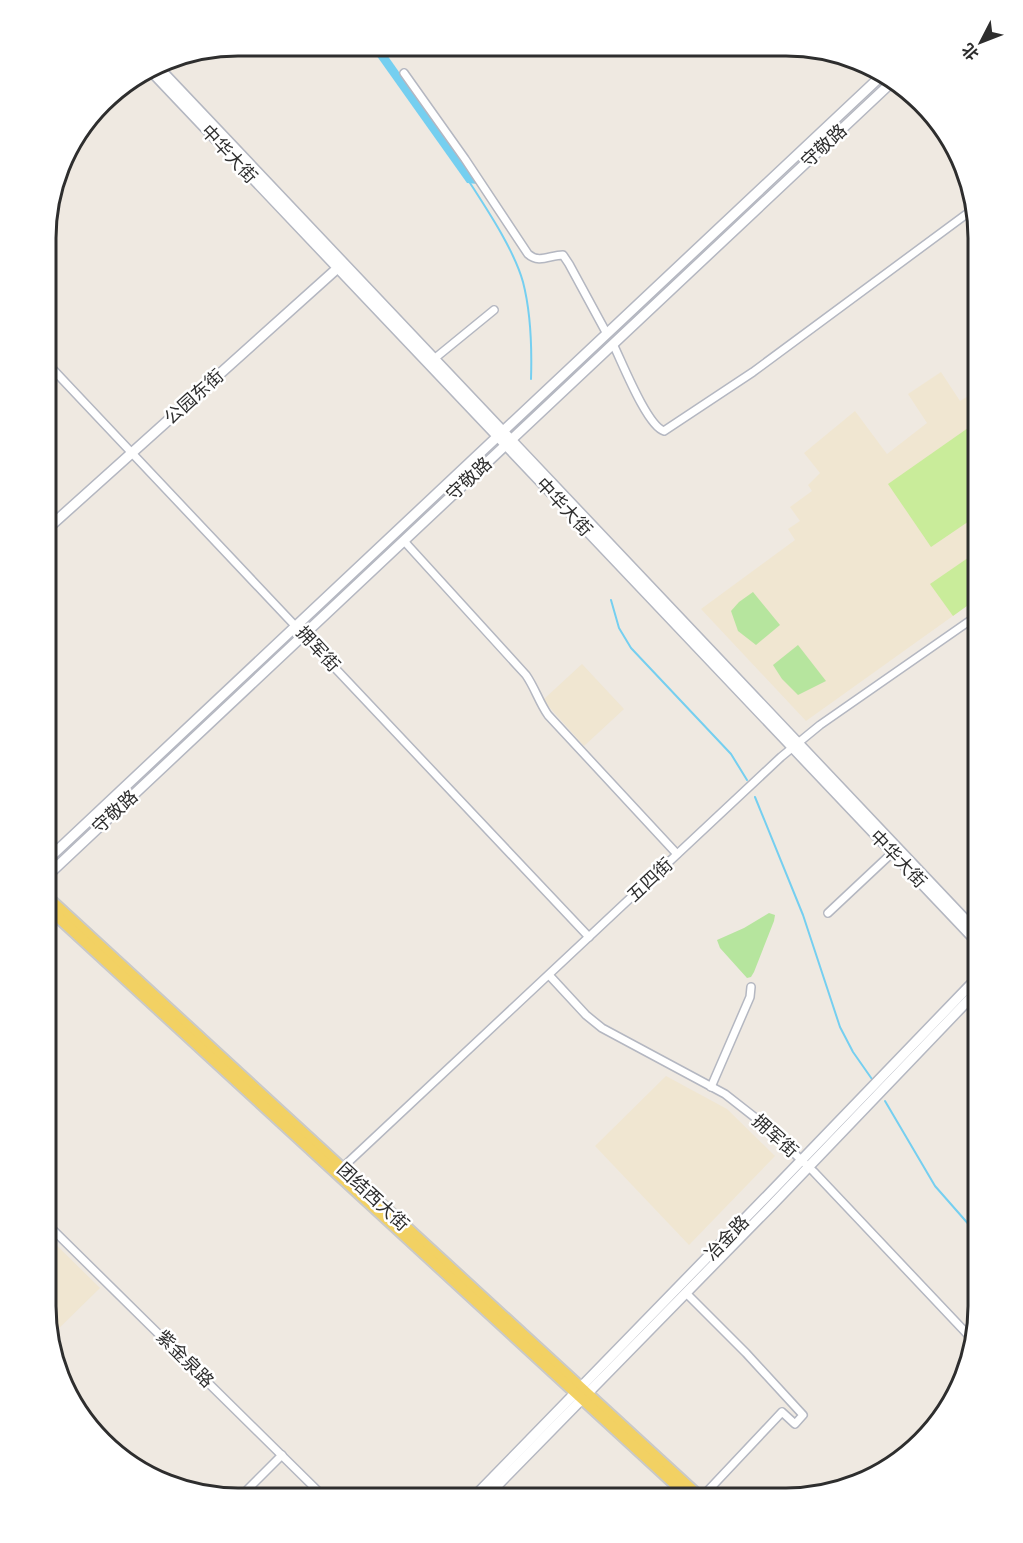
<svg xmlns="http://www.w3.org/2000/svg" width="1023" height="1543" viewBox="0 0 1023 1543" font-family="'Exo 2','Noto Sans SC',sans-serif">
<style>
.education{fill:#f0e6d1}
.green{fill:#b6e59e}
.pitch{fill:#c9ec9a}
.water{fill:#75cff0}
.lines{fill:none;stroke-linecap:round;stroke-linejoin:round}
.stream{stroke:#75cff0;stroke-width:2}
.street-casing{stroke:#b4b7c1;stroke-width:10}
.secondary-casing{stroke:#b4b7c1;stroke-width:12}
.primary-casing{stroke:#c9c9c9;stroke-width:14}
.street{stroke:#fff;stroke-width:7}
.secondary{stroke:#fff;stroke-width:9}
.primary{stroke:#f2d163;stroke-width:10}
.labels{text-anchor:middle;stroke-width:5;stroke-linejoin:round;paint-order:stroke}
.street-label{font-size:18px;fill:#2e2e2e;stroke:#fff}
.rim{fill:none;stroke:#2e2e2e;stroke-width:3}
</style>
<rect width="100%" height="100%" fill="#efe9e1"/>
<g class="education">
<path d="M941 372 960 401 978 390V598L806 721 701 609 795 540 788 529 800 521 790 507 812 491 808 485 820 473 804 453 855 411 887 454 927 423 908 394Z"/>
<path d="M582 664 624 709 584 746 543 700Z"/>
<path d="M666 1076 727 1109 775 1156 689 1245 595 1146Z"/>
<path d="M45 1234 100 1288 51 1336 45 1305Z"/>
</g>
<g class="green">
<path d="M753 592 780 625 756 645 738 631 731 611 739 602Z"/>
<path d="M798 645 826 681 798 695 782 679 773 665Z"/>
<path d="M769 913 775 915 774 921 754 972 751 977 747 978 720 948 717 940 744 928Z"/>
</g>
<g class="pitch">
<path d="M978 421V515L931 547 888 484Z"/>
<path d="M978 551V598L953 616 930 584Z"/>
</g>
<path class="water" d="M369 45H380L478 184 467 183Z"/>
<g class="lines">
<g class="stream">
<path d="M470 183C488 211 514 250 523 282 531 313 532 347 531 379"/>
<path d="M611 600 619 628 631 648 731 754 747 780"/>
<path d="M755 797 803 915 840 1027 853 1052 874 1082"/>
<path d="M885 1101 935 1186 978 1235"/>
</g>
<g class="street-casing">
<g id="street">
<path d="M404 73 465 159 528 254C539 264 550 255 563 255L569 264 607 334"/>
<path d="M613 344C622 362 647 426 664 431L753 372 972 210"/>
<path d="M434 359 494 310"/>
<path d="M46 362 589 937"/>
<path d="M404 541 526 675C535 688 539 702 548 715L677 854"/>
<path d="M828 913 892 853"/>
<path d="M549 975 586 1015 602 1028 725 1094 762 1123 814 1172 971 1338"/>
<path d="M711 1087 750 997 751 987"/>
<path d="M342 1168 781 757 820 725 978 615"/>
<path d="M45 1222 324 1497"/>
<path d="M686 1293 746 1353 803 1415 795 1424 782 1412 701 1498"/>
<path d="M241 1496 282 1455"/>
</g>
</g>
<g class="secondary-casing">
<g id="secondary">
<path d="M157 66 978 933"/>
<path d="M150 70 978 943"/>
<path d="M46 530 341 265"/>
<path d="M46 861 881 76"/>
<path d="M46 877 893 81"/>
<path d="M474 1497 765 1198 978 977"/>
<path d="M486 1497 772 1205 978 990"/>
</g>
</g>
<g class="primary-casing">
<g id="primary">
<path d="M46 896 701 1498"/>
<path d="M46 906 690 1498"/>
</g>
</g>
<use href="#street" class="street"/>
<use href="#secondary" class="secondary"/>
<use href="#primary" class="primary"/>
</g>
<g class="labels">
<g class="street-label">
<text transform="translate(824 146) rotate(-43)" y="6">守敬路</text>
<text transform="translate(229 154) rotate(47)" y="6">中华大街</text>
<text transform="translate(194 397) rotate(-42)" y="6">公园东街</text>
<text transform="translate(469 479) rotate(-43)" y="6">守敬路</text>
<text transform="translate(564 507) rotate(47)" y="6">中华大街</text>
<text transform="translate(318 649) rotate(47)" y="6">拥军街</text>
<text transform="translate(115 812) rotate(-43)" y="6">守敬路</text>
<text transform="translate(898 859) rotate(46)" y="6">中华大街</text>
<text transform="translate(650 880) rotate(-43)" y="6">五四街</text>
<text transform="translate(775 1136) rotate(42)" y="6">拥军街</text>
<text transform="translate(373 1197) rotate(43)" y="6">团结西大街</text>
<text transform="translate(727 1238) rotate(-46)" y="6">冶金路</text>
<text transform="translate(185 1359) rotate(45)" y="6">紫金泉路</text>
</g>
</g>
<path d="M0 0H1023V1543H0ZM238 56H786A182 182 0 0 1 968 238V1306A182 182 0 0 1 786 1488H238A182 182 0 0 1 56 1306V238A182 182 0 0 1 238 56Z" fill="#fff" fill-rule="evenodd"/>
<path class="rim" d="M238 56H786A182 182 0 0 1 968 238V1306A182 182 0 0 1 786 1488H238A182 182 0 0 1 56 1306V238A182 182 0 0 1 238 56Z"/>
<g transform="translate(981 42) rotate(228)" stroke="#ffffff" stroke-width="4.5" paint-order="stroke">
<path d="M0-4.5L10 22L0 15L-10 22Z" fill="#2e2e2e"/>
<text y="-9" font-size="16" font-weight="bold" text-anchor="middle" fill="#2e2e2e">北</text>
</g>
</svg>
